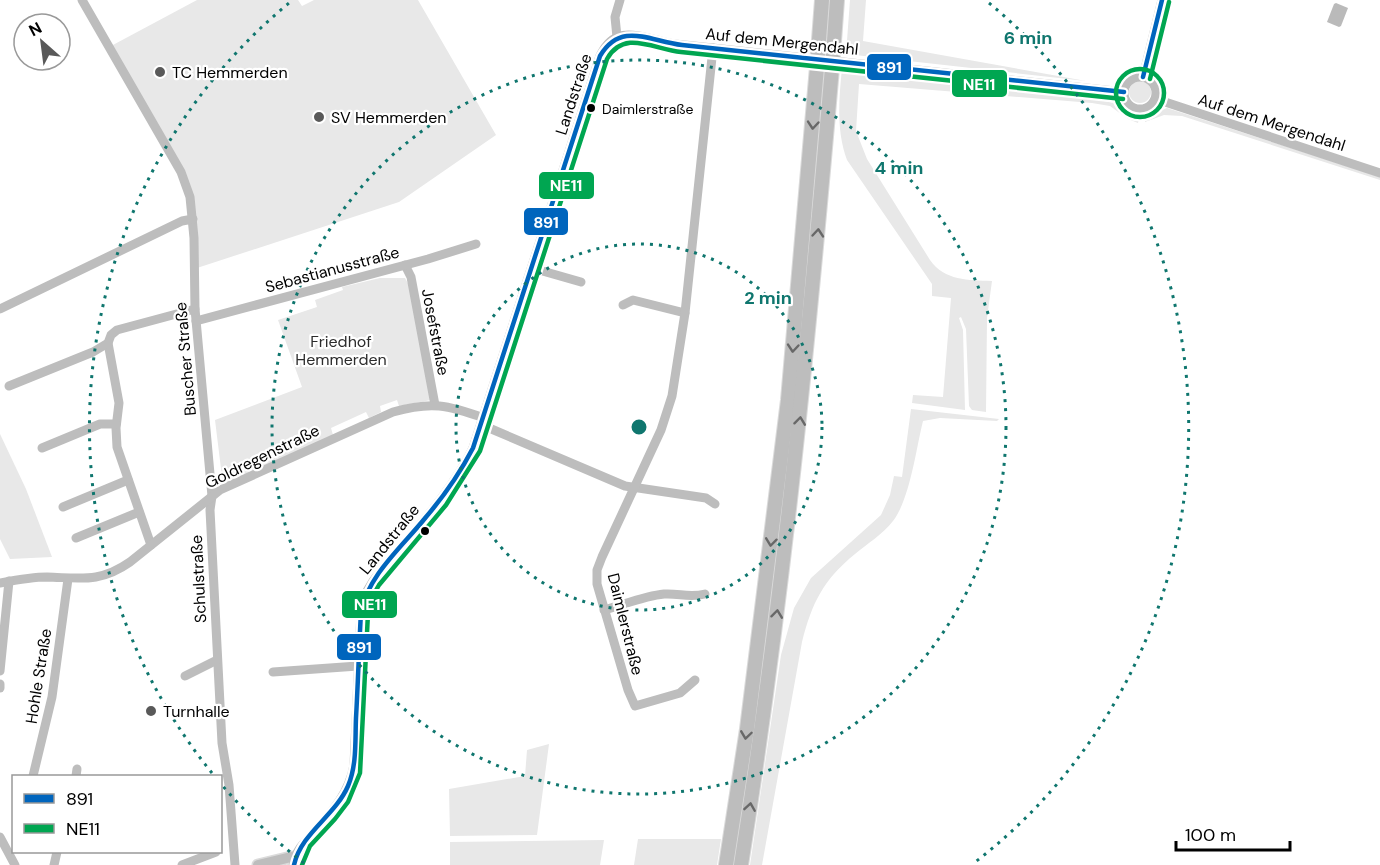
<svg xmlns="http://www.w3.org/2000/svg" width="1380" height="865" viewBox="0 0 1380 865" font-family="'DM Sans',sans-serif">
<style>
.green{fill:#e8e8e8}
.water{fill:#bababa}
.lines{fill:none;stroke-linecap:round;stroke-linejoin:round}
.major-casing{stroke:#dbdbdb;stroke-width:13}
.highway-casing{stroke:#dbdbdb;stroke-width:16}
.minor{stroke:#bdbdbd;stroke-width:9}
.major{stroke:#bdbdbd;stroke-width:10}
.highway{stroke:#bdbdbd;stroke-width:14}
.highway-bridge-casing{stroke:#dbdbdb;stroke-width:16;stroke-linecap:butt}
.highway-bridge{stroke:#bdbdbd;stroke-width:14}
.bus-1-casing{stroke:#fff;stroke-width:9}
.bus-2-casing{stroke:#fff;stroke-width:9}
.bus-1{stroke:#0065bd;stroke-width:4.5}
.bus-2{stroke:#00a651;stroke-width:4.5}
.oneway{stroke:#686868}
.ring{fill:none;stroke:#0f766e;stroke-width:3;stroke-dasharray:3 6}
.poi-dot{fill:#595959;stroke:#fff;stroke-width:2}
.bus-dot{fill:#000;stroke:#fff;stroke-width:2}
.labels{text-anchor:middle;stroke-width:4.5;stroke-linejoin:round;paint-order:stroke}
.bus-label{font-size:14px;fill:#000;stroke:#fff;text-anchor:start}
.street-label{font-size:16px;fill:#000;stroke:#fff}
.poi-label{font-size:16px;fill:#000;stroke:#fff;text-anchor:start}
.park-label{font-size:16px;fill:#2c2c2c;stroke:#fff}
.centre{fill:#0f766e;stroke:#fff;stroke-width:3}
.ring-label{font-size:18px;text-anchor:middle;font-weight:bold;fill:#0f766e;stroke:#fff;stroke-width:4.5;stroke-linejoin:round;paint-order:stroke}
.line-badge{stroke:#fff;stroke-width:2}
.badge-label{font-size:16px;text-anchor:middle;font-weight:bold;fill:#fff}
</style>
<rect width="100%" height="100%" fill="#fff"/>
<g class="green">
<path d="M197 0H298L302 6 314 0H418L496 135 399 202 197 268 185 172 111 46Z"/>
<path d="M850 0H866L863 41 1086 81 846 54Z"/>
<path d="M842 68 886 75 1084 97 1114 103 1127 115 1139 118 1138 123 1128 119 1110 106 1092 103 859 84 856 131 867 159 930 260C945 281 968 280 992 281L987 318 986 412 972 410 969 406 966 329 961 317 959 318 963 330 965 410 912 403 913 395 943 397 951 298 932 296V284L847 160C836 130 839 99 842 68Z"/>
<path d="M860 68 1088 93V95L886 73Z"/>
<circle cx="1140" cy="92" r="11"/>
<path d="M1167 108 1380 177V180L1182 116 1164 115 1145 122V117Z"/>
<path d="M380 278H405L410 287 431 400 399 406 397 400 380 406 381 412 369 418 366 412 331 428 333 435 223 485 215 420 302 387 278 320 317 307 315 300 343 290 342 287Z"/>
<path d="M911 409 999 419 997 421 940 418 923 421C916 449 910 499 893 521 883 534 867 544 855 554 823 580 812 603 802 642L762 865H750L781 655 794 608 811 578 881 515 890 495 894 476 902 477Z"/>
<path d="M0 434 26 489 52 557 10 559 0 539Z"/>
<path d="M549 744 537 835 450 836 449 789 525 776 527 750Z"/>
<path d="M638 839H721L717 865H634Z"/>
<path d="M604 840 600 865H450V842Z"/>
</g>
<path class="water" d="M1336 3 1348 8 1341 26 1339 27 1327 22 1334 4Z"/>
<g class="lines">
<g class="major-casing">
<path id="major" d="M258 865 291 857 295 858 294 865"/>
</g>
<g class="highway-casing">
<g id="highway">
<path d="M818 53 822 0"/>
<path d="M833 55 837 0"/>
<path d="M726 865 747 729 788 400 817 67"/>
<path d="M741 865C783 600 809 336 832 68"/>
</g>
</g>
<g class="minor">
<path d="M82 0 181 172 190 197 194 238 195 309 212 496 210 510 222 743 229 785 235 865"/>
<path d="M617 37 615 17 620 0"/>
<circle cx="1140" cy="93" r="16"/>
<path d="M1143 77 1162 0"/>
<path d="M1156 99 1380 173"/>
<path d="M405 265 411 277 435 405"/>
<path d="M532 268 581 282"/>
<path d="M623 305 633 300 685 313"/>
<path d="M0 309 182 221 193 219"/>
<path d="M196 321 428 259 476 244"/>
<path d="M108 343 119 403 116 428 117 447 151 545"/>
<path d="M9 386 93 352 108 343 111 335 117 330 195 309"/>
<path d="M482 425 625 486 706 498 715 504"/>
<path d="M42 448 100 424H116"/>
<path d="M63 507 128 480"/>
<path d="M76 538 139 512"/>
<path d="M0 583C16 580 32 577 47 577 81 578 100 583 130 562L220 490 393 412C431 401 448 405 484 418"/>
<path d="M604 610C623 605 644 596 664 594 679 593 689 598 705 594"/>
<path d="M0 671 9 581"/>
<path d="M273 672 358 666"/>
<path d="M185 676 217 660"/>
<path d="M695 680 680 693 635 706 628 690 597 584V570L602 557 661 430 672 396 685 313 713 48"/>
<path d="M0 684V688"/>
<path d="M33 776 52 697 68 579"/>
<path d="M76 776 77 769"/>
<path d="M0 837 15 865"/>
<path d="M295 858C298 848 305 842 312 834 331 813 349 794 354 765L361 612 364 596 373 581C407 538 449 497 473 448L600 56C614 26 635 35 661 41 672 44 683 45 694 46L1124 92"/>
<path d="M54 865 57 852"/>
<path d="M182 865 216 852"/>
</g>
<use href="#major" class="major"/>
<use href="#highway" class="highway"/>
<g class="highway-bridge-casing">
<g id="highway-bridge">
<path d="M817 67 818 53"/>
<path d="M832 68 833 55"/>
</g>
</g>
<use href="#highway-bridge" class="highway-bridge"/>
<g class="bus-1-casing">
<g id="bus-1">
<path d="M1143 77 1162 0"/>
<path d="M294 865C301 833 335 816 348 786 357 765 355 741 356 718 358 683 359 647 361 612 368 575 403 546 426 517 444 496 460 473 473 448L600 56C621 21 649 41 682 45L1124 92"/>
</g>
</g>
<g class="bus-2-casing">
<g id="bus-2">
<circle cx="1140" cy="93" r="24"/>
<path d="M1150 79 1169 2"/>
<path d="M302 865 310 846 335 819 348 802 360 773 368 613 371 599 379 585 446 505 480 451 607 59C624 29 653 49 681 52L1123 99"/>
</g>
</g>
<use href="#bus-1" class="bus-1"/>
<use href="#bus-2" class="bus-2"/>
</g>
<defs><path id="oneway-chevron" d="M-2-3.5L2.5 0L-2 3.5" fill="none" stroke-width="1.6" stroke-linecap="round" stroke-linejoin="round" transform="scale(1.5)"/></defs>
<g class="oneway">
<use href="#oneway-chevron" transform="translate(813 125) rotate(95)"/>
<use href="#oneway-chevron" transform="translate(818 233) rotate(-85)"/>
<use href="#oneway-chevron" transform="translate(793 348) rotate(95)"/>
<use href="#oneway-chevron" transform="translate(800 421) rotate(-83)"/>
<use href="#oneway-chevron" transform="translate(771 542) rotate(97)"/>
<use href="#oneway-chevron" transform="translate(777 614) rotate(-83)"/>
<use href="#oneway-chevron" transform="translate(746 735) rotate(98)"/>
<use href="#oneway-chevron" transform="translate(750 807) rotate(-81)"/>
</g>
<g class="ring">
<circle cx="639" cy="427" r="183"/>
<circle cx="639" cy="427" r="367"/>
<path d="M304 863A550 550 0 0 1 221 784M212 773A550 550 0 0 1 289 3M989 3A550 550 0 0 1 974 863"/>
</g>
<g class="poi-dot">
<circle cx="160" cy="72" r="6"/>
<circle cx="319" cy="117" r="6"/>
<circle cx="151" cy="711" r="6"/>
</g>
<g class="bus-dot">
<circle cx="591" cy="108" r="5"/>
<circle cx="425" cy="531" r="5"/>
</g>
<g class="labels">
<g class="bus-label">
<text x="602" y="114">Daimlerstraße</text>
</g>
<g class="street-label">
<text transform="translate(782 41) rotate(6)" y="6">Auf dem Mergendahl</text>
<text transform="translate(573 94) rotate(-72)" y="6">Landstraße</text>
<text transform="translate(1272 122) rotate(18)" y="6">Auf dem Mergendahl</text>
<text transform="translate(332 269) rotate(-15)" y="6">Sebastianusstraße</text>
<text transform="translate(436 332) rotate(79)" y="6">Josefstraße</text>
<text transform="translate(185 359) rotate(-95)" y="6">Buscher Straße</text>
<text transform="translate(262 456) rotate(-26)" y="6">Goldregenstraße</text>
<text transform="translate(389 539) rotate(-51)" y="6">Landstraße</text>
<text transform="translate(198 579) rotate(-93)" y="6">Schulstraße</text>
<text transform="translate(626 624) rotate(76)" y="6">Daimlerstraße</text>
<text transform="translate(38 676) rotate(-81)" y="6">Hohle Straße</text>
</g>
<g class="poi-label">
<text x="172" y="78">TC Hemmerden</text>
<text x="331" y="123">SV Hemmerden</text>
<text x="163" y="717">Turnhalle</text>
</g>
<g class="park-label">
<text x="341" y="347">Friedhof<tspan x="341" dy="18">Hemmerden</tspan></text>
</g>
</g>
<circle cx="639" cy="427" r="9" class="centre"/>
<g class="ring-label">
<text x="1028" y="44">6 min</text>
<text x="899" y="174">4 min</text>
<text x="768" y="304">2 min</text>
</g>
<g class="line-badge">
<rect x="866" y="53" width="46" height="28" rx="6" fill="#0065bd"/>
<rect x="951" y="69" width="57" height="29" rx="6" fill="#00a651"/>
<rect x="538" y="171" width="57" height="29" rx="6" fill="#00a651"/>
<rect x="523" y="207" width="46" height="29" rx="6" fill="#0065bd"/>
<rect x="341" y="590" width="57" height="29" rx="6" fill="#00a651"/>
<rect x="336" y="633" width="46" height="28" rx="6" fill="#0065bd"/>
</g>
<g class="badge-label">
<text x="889" y="73">891</text>
<text x="979" y="90">NE11</text>
<text x="566" y="191">NE11</text>
<text x="546" y="228">891</text>
<text x="370" y="610">NE11</text>
<text x="359" y="653">891</text>
</g>
<rect x="12" y="775" width="210" height="78" fill="#ffffff" stroke="#999999" stroke-width="1.5"/>
<rect x="24" y="794" width="30" height="9" fill="#0065bd" stroke="#999999" stroke-width="1.5"/>
<text x="66" y="805" font-size="18" fill="#000000">891</text>
<rect x="24" y="824" width="30" height="9" fill="#00a651" stroke="#999999" stroke-width="1.5"/>
<text x="66" y="835" font-size="18" fill="#000000">NE11</text>
<g transform="translate(42 42) rotate(332)"><circle r="28" fill="#ffffff" stroke="#999999" stroke-width="1.5"/>
<path d="M0-4.5L10 22L0 15L-10 22Z" fill="#595959"/>
<text y="-9" font-size="16" font-weight="bold" text-anchor="middle" fill="#000000">N</text>
</g>
<path d="M1176 841v9h114v-9" fill="none" stroke="#000000" stroke-width="3"/>
<text x="1185" y="841" font-size="18" fill="#000000" stroke="#ffffff" stroke-width="4.5" paint-order="stroke">100 m</text>
</svg>
